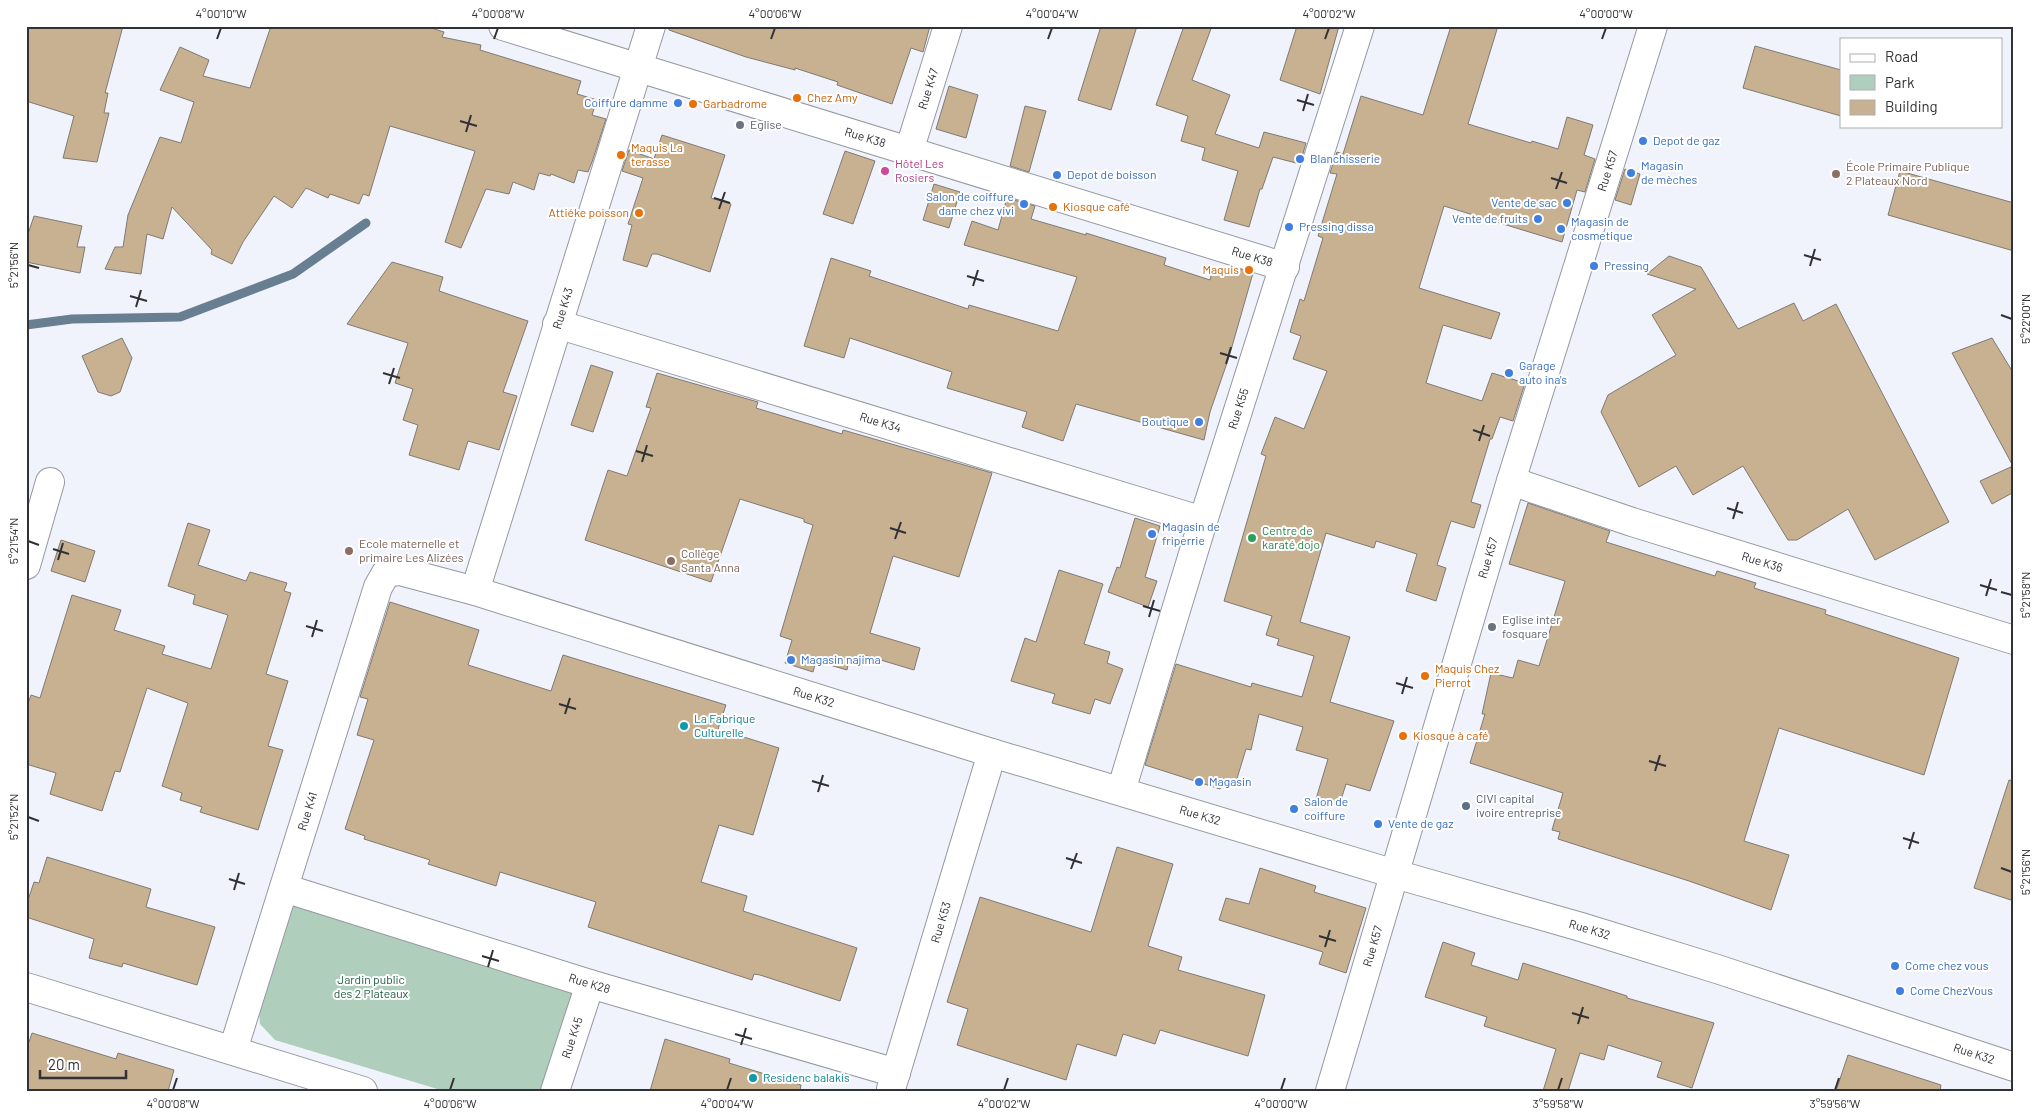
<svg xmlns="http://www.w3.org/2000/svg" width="2040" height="1117" viewBox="0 0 2040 1117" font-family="Barlow,sans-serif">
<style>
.green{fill:#afcebc}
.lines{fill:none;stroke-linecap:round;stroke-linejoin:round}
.stream{stroke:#687e91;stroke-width:9}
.building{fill:#c7b191;stroke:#7f7a74}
.minor-casing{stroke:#9698a0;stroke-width:30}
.minor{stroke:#fff;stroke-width:28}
.ticks{fill:none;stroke:#313235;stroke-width:2}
.food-dot{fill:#e8710a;stroke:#fff;stroke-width:2}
.shop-dot{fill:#3f7fe0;stroke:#fff;stroke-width:2}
.worship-dot{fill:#6b7280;stroke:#fff;stroke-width:2}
.hotel-dot{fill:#d1479c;stroke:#fff;stroke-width:2}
.education-dot{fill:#8d6e63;stroke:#fff;stroke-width:2}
.leisure-dot{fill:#2e9e5b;stroke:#fff;stroke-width:2}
.culture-dot{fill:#0f9aa8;stroke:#fff;stroke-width:2}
.service-dot{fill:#5c6f8a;stroke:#fff;stroke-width:2}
.labels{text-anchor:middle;stroke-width:4;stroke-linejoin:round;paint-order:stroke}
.street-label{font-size:12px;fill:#313235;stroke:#fff}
.food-label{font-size:12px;fill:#c56008;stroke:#fff;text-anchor:start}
.shop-label{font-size:12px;fill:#366cbe;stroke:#fff;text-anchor:start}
.worship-label{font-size:12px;fill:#5b616d;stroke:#fff;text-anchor:start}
.hotel-label{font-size:12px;fill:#b23c85;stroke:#fff;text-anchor:start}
.education-label{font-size:12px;fill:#785e54;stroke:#fff;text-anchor:start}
.leisure-label{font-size:12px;fill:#27864d;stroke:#fff;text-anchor:start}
.culture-label{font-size:12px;fill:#0d838f;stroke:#fff;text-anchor:start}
.service-label{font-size:12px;fill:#4e5e75;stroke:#fff;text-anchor:start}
.park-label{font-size:12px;fill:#205e41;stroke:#fff}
.neatline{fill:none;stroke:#313235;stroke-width:2}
.ticks-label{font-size:12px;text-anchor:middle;fill:#313235}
</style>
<rect width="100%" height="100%" fill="#f0f3fb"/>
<path class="green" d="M292 904 573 987 572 999 545 1091H444L275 1040 260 1024 259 1013Z"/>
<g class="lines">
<path class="stream" d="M26 325 72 319 180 317 293 274 366 223"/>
</g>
<g class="building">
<path d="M26 26H123L105 93H108L104 113H109L97 162 63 158 74 116 26 101Z"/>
<path d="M271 26H425L444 32 442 37 481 45 480 50 581 81 577 94 597 100 592 115 606 119 592 162 588 172 578 170 574 183 551 174 550 176 539 173 534 190 513 182 509 194 486 189 461 248 445 242 475 151 390 126 369 196 363 194 359 204 330 194 328 198 306 188 292 208 274 196 243 242 232 264 211 254 212 250 172 207 163 239 147 234 141 274 105 269 115 247H123L128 215 160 137 181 143 194 102 160 90 180 47 209 60 203 76 250 88Z"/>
<path d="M669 26H930L923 52 911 48 892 104 837 85 838 82 795 68V70L746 57 669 30Z"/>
<path d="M1101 26H1137L1111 110 1078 100Z"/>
<path d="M1184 26H1212L1192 80 1230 95 1215 134 1259 148 1264 132 1306 143 1300 164 1273 157 1262 189H1260L1249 227 1224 220 1238 171 1202 160 1205 148 1181 141 1188 116 1156 105Z"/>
<path d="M1297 26H1339L1320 94 1280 80Z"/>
<path d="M1451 26H1498L1468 124 1531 143 1532 141 1558 149 1567 117 1593 125 1584 155 1595 159 1585 192 1577 190 1562 242 1444 206 1419 288 1500 313 1491 339 1443 325 1426 383 1482 401 1492 373 1525 383 1513 421 1500 417 1492 439H1490L1471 502 1481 505 1474 528 1451 521 1437 565 1446 568 1436 601 1406 591 1417 554 1376 541 1374 548 1326 533 1300 622 1350 637 1330 702 1394 721 1370 791 1346 784 1339 806 1316 799 1328 759 1296 750 1303 727 1259 714 1251 750 1246 749 1235 785 1223 782 1220 789 1145 765 1176 664 1251 687 1252 683 1302 697 1314 656 1277 645 1279 639 1266 635 1272 616 1224 601 1266 456 1261 454 1275 417 1304 429 1327 371 1293 359 1301 336 1290 332 1300 299 1304 301 1323 238 1318 236 1337 174 1330 173 1337 152 1343 154 1361 96 1423 115Z"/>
<path d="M1755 46 1841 70V116L1743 88Z"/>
<path d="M949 86 978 95 966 138 936 129Z"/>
<path d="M1025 106 1046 111 1029 172 1010 166Z"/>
<path d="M662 135 725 155 711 198 731 204 710 272 657 254H652L647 267 623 260 632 225 628 224 643 178 622 171 629 150 654 159Z"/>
<path d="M845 151 875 161 853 224 823 214Z"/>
<path d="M1625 169 1640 174 1631 205 1615 200Z"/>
<path d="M1900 171 2014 203V251L1888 215Z"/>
<path d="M934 184 960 192 949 228 923 220Z"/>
<path d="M1007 198 1035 206 1031 219 1086 235V233L1166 258 1164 265 1210 280 1213 268 1228 273 1230 266 1253 273 1229 357 1210 412 1204 440 1076 404 1063 441 1022 427 1027 412 947 388 952 372 850 338 844 358 804 346 831 258 871 271 869 276 968 309 969 305 1058 331 1077 277 964 245 972 221 998 230Z"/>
<path d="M34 216 82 226 77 247H85L80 273 26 262V240Z"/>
<path d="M1669 256 1701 267 1738 329 1794 303 1803 321 1836 304 1949 522 1875 560 1848 509 1797 540H1788L1743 466 1693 495 1676 466 1639 487 1601 412 1608 395 1676 355 1652 315 1696 289 1647 274Z"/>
<path d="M392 262 443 277 439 291 528 321 503 392 517 396 499 450 468 441 459 470 409 455 418 425 403 420 413 389 395 383 408 343 347 324Z"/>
<path d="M122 338 132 358 120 392 111 396 98 392 82 356Z"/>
<path d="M1992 338 2014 374V492L1992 504 1980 481 2013 466 1952 353Z"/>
<path d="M591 365 613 372 593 432 571 425Z"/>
<path d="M657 373 758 402 756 408 842 434 843 430 992 473 959 577 893 556 870 633 920 648 914 670 864 655 861 664 849 660 847 670 816 661 813 672 785 663 792 640 780 636 813 525 804 522V519L740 499 711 582 585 540 608 470 627 476 651 408 646 407Z"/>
<path d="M1528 503 1610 531 1606 542 1715 576 1717 571 1756 583 1754 588 1826 610 1825 614 1959 658 1924 775 1779 728 1744 841 1789 855 1771 910 1689 881 1558 839 1560 832 1552 830 1563 793 1470 763 1485 714H1482L1491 673 1513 678 1518 660 1539 666 1565 581 1509 564Z"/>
<path d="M1135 518 1160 526 1145 577 1157 581 1148 607 1108 592 1117 567 1120 568Z"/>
<path d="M188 523 210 530 198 565 246 581 250 572 287 583 284 591 291 593 266 674 288 681 268 746 283 750 258 830 200 812 202 807 180 800 182 793 162 786 188 703 147 688 120 772 115 771 102 811 50 794 56 773 26 764V709L31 695 40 698 72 595 121 610 114 630 165 646 162 654 211 669 228 615 193 604 195 595 168 586Z"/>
<path d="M61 540 95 551 85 582 51 571Z"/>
<path d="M1059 570 1103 584 1084 644 1110 652 1107 663 1123 669 1110 704 1095 699 1090 714 1052 703 1055 694 1011 681 1025 638 1036 642Z"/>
<path d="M390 602 479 630 468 665 551 691 563 655 726 705 718 729 779 748 753 835 719 825 701 882 747 896 743 911 857 948 840 1001 760 975 754 974 752 980 588 927 596 902 500 872 496 886 428 864 430 860 364 839 365 836 345 829 374 740 357 735 368 699 360 697Z"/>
<path d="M2009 780 2014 781V901L1974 888Z"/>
<path d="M1117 847 1173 864 1148 946 1182 957 1178 970 1265 995 1248 1056 1160 1030 1155 1044 1123 1034 1116 1056 1077 1044 1066 1080 957 1045 968 1009 947 1002 980 897 1091 932Z"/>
<path d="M47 857 151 889 146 907 215 927 197 985 123 963 122 967 89 958 94 939 26 917V906L34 882 39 883Z"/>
<path d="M1260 868 1316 886 1314 892 1366 908 1346 973 1319 964 1323 952 1219 920 1226 898 1249 904Z"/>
<path d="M1443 942 1475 953 1471 965 1518 980 1523 963 1593 985 1627 996V998L1714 1023 1692 1088 1657 1077 1662 1062 1608 1045 1604 1060 1580 1053 1568 1091H1543L1556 1049 1484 1026 1487 1017 1425 997Z"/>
<path d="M32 1033 116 1059 118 1053 174 1070 168 1091H26V1051Z"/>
<path d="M665 1039 730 1059 729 1063 801 1085 800 1091H650Z"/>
<path d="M1848 1055 1941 1085 1940 1091H1836Z"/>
</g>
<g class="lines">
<g class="minor-casing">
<g id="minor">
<path id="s1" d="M503 26 1285 267"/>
<path id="s2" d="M909 151 948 26"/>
<path id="s3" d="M557 324 1203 521"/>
<path id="s4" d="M1511 481 1632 522 2014 640"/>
<path d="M26 565 50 482"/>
<path id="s5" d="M475 591 651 26"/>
<path id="s6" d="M1121 791 1203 521 1360 26"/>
<path id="s7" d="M284 888 590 984 896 1073"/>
<path d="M26 987 363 1091"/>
<path id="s8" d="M233 1050 378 587 386 573 400 571 475 591 992 753 1395 874 1581 927 1717 969 2014 1067"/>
<path id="s9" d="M891 1089 992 753"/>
<path id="s10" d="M555 1091 590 984"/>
<path id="s11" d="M1330 1091 1511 481 1653 26"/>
</g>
</g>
<use href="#minor" class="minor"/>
</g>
<path class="ticks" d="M217 39 221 28M494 39 498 28M771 39 775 28M1048 39 1052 28M1325 39 1329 28M1602 39 1606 28M1297 100 1314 105M1303 111 1308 94M460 121 477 126M466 132 471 115M1551 178 1567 183M1556 189 1562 172M714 198 730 203M719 209 725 192M1804 255 1821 260M28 265 39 268M1810 266 1815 249M967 276 984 281M973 286 978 270M130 296 147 301M136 307 141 290M2001 315 2012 319M1220 353 1237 358M1226 364 1231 347M383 373 400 378M389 384 394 368M1473 430 1490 436M1479 441 1484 425M636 451 653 456M642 462 647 445M1727 508 1743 513M1733 519 1738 502M890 528 906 533M895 539 901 522M28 541 39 545M53 549 69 554M58 560 63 543M1980 585 1997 590M2001 592 2012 595M1986 596 1991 579M1143 606 1160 611M1149 617 1154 600M306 626 323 631M312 637 317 620M1396 683 1413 688M1402 694 1407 677M559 704 576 709M565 714 570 698M1649 761 1666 766M1655 771 1660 755M812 781 829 786M818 792 823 775M28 817 39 821M1903 838 1919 843M1909 849 1914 832M1066 858 1082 863M2001 868 2012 872M1071 869 1077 853M229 879 245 884M234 890 239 873M1319 936 1336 941M1325 947 1330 930M482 956 499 961M488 967 493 950M1572 1013 1589 1018M1578 1024 1583 1007M735 1034 752 1039M741 1045 746 1028M173 1090 177 1078M450 1090 454 1078M727 1090 731 1078M1004 1090 1008 1078M1281 1090 1285 1078M1558 1090 1562 1078M1835 1090 1839 1078"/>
<g class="food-dot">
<circle cx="797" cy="98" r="5"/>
<circle cx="693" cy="104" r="5"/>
<circle cx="621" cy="155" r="5"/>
<circle cx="1053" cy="207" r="5"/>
<circle cx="639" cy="213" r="5"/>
<circle cx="1249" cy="270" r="5"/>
<circle cx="1425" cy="676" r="5"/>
<circle cx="1403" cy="736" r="5"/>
</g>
<g class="shop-dot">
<circle cx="678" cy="103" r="5"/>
<circle cx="1643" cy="141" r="5"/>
<circle cx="1300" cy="159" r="5"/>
<circle cx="1631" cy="173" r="5"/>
<circle cx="1057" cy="175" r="5"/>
<circle cx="1567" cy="203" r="5"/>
<circle cx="1024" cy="204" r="5"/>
<circle cx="1538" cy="219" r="5"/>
<circle cx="1289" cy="227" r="5"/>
<circle cx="1561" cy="229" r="5"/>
<circle cx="1594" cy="266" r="5"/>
<circle cx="1509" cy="373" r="5"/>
<circle cx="1199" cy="422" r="5"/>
<circle cx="1152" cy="534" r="5"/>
<circle cx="791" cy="660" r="5"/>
<circle cx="1199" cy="782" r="5"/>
<circle cx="1294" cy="809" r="5"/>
<circle cx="1378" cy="824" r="5"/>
<circle cx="1895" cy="966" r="5"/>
<circle cx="1900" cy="991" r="5"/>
</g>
<g class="worship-dot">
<circle cx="740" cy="125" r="5"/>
<circle cx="1492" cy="627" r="5"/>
</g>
<circle class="hotel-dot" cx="885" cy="171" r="5"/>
<g class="education-dot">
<circle cx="1836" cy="174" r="5"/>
<circle cx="349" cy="551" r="5"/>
<circle cx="671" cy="561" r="5"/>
</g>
<circle class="leisure-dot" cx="1252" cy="538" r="5"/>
<g class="culture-dot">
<circle cx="684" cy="726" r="5"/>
<circle cx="753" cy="1078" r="5"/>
</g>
<circle class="service-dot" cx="1466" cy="806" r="5"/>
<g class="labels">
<g class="street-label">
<text dy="4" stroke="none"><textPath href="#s2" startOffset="65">Rue K47</textPath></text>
<text dy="4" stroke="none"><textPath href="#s1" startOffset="379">Rue K38</textPath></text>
<text dy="4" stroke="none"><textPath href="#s11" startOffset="961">Rue K57</textPath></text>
<text dy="4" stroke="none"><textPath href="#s1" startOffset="784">Rue K38</textPath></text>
<text dy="4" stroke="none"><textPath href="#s5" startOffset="296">Rue K43</textPath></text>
<text dy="4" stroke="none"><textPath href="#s6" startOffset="400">Rue K55</textPath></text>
<text dy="4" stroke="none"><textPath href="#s3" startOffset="338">Rue K34</textPath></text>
<text dy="4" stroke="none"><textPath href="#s11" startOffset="556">Rue K57</textPath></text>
<text dy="4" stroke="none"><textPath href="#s4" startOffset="264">Rue K36</textPath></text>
<text dy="4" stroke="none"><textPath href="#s8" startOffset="948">Rue K32</textPath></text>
<text dy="4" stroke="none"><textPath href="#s8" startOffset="250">Rue K41</textPath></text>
<text dy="4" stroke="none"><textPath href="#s8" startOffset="1352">Rue K32</textPath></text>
<text dy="4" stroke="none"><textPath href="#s9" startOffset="174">Rue K53</textPath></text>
<text dy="4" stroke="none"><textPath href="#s8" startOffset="1758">Rue K32</textPath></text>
<text dy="4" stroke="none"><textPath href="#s11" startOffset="151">Rue K57</textPath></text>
<text dy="4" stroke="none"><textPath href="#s7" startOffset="320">Rue K28</textPath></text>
<text dy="4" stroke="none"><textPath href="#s10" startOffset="56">Rue K45</textPath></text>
<text dy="4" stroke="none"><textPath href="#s8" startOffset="2162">Rue K32</textPath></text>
</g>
<g class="food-label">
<text x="807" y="102">Chez Amy</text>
<text x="703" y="108">Garbadrome</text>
<text x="631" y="152">Maquis La<tspan x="631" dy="14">terasse</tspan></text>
<text x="1063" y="211">Kiosque café</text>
<text x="629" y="217" text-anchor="end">Attiéke poisson</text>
<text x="1239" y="274" text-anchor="end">Maquis</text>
<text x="1435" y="673">Maquis Chez<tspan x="1435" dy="14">Pierrot</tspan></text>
<text x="1413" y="740">Kiosque à café</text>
</g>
<g class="shop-label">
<text x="668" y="107" text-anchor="end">Coiffure damme</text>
<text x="1653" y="145">Depot de gaz</text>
<text x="1310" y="163">Blanchisserie</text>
<text x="1641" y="170">Magasin<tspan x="1641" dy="14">de mèches</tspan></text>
<text x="1067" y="179">Depot de boisson</text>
<text x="1014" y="201" text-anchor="end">Salon de coiffure<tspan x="1014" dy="14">dame chez vivi</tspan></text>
<text x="1557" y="207" text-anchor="end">Vente de sac</text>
<text x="1528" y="223" text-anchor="end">Vente de fruits</text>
<text x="1571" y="226">Magasin de<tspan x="1571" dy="14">cosmetique</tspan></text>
<text x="1299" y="231">Pressing dissa</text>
<text x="1604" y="270">Pressing</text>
<text x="1519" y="370">Garage<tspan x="1519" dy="14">auto ina's</tspan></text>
<text x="1189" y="426" text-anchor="end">Boutique</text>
<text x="1162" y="531">Magasin de<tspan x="1162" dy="14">friperrie</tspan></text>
<text x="801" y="664">Magasin najima</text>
<text x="1209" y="786">Magasin</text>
<text x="1304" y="806">Salon de<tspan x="1304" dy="14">coiffure</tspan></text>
<text x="1388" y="828">Vente de gaz</text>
<text x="1905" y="970">Come chez vous</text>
<text x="1910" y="995">Come ChezVous</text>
</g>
<g class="worship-label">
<text x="750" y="129">Eglise</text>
<text x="1502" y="624">Eglise inter<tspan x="1502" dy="14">fosquare</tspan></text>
</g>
<g class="hotel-label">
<text x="895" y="168">Hôtel Les<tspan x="895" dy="14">Rosiers</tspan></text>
</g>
<g class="education-label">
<text x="1846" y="171">École Primaire Publique<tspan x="1846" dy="14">2 Plateaux Nord</tspan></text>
<text x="359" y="548">Ecole maternelle et<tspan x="359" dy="14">primaire Les Alizées</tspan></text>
<text x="681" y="558">Collège<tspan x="681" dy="14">Santa Anna</tspan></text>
</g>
<g class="leisure-label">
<text x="1262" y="535">Centre de<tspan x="1262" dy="14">karaté dojo</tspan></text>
</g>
<g class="culture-label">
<text x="694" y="723">La Fabrique<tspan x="694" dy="14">Culturelle</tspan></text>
<text x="763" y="1082">Residenc balakis</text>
</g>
<g class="service-label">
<text x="1476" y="803">CIVI capital<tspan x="1476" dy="14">ivoire entreprise</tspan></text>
</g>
<g class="park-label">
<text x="371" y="984">Jardin public<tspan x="371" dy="14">des 2 Plateaux</tspan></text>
</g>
</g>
<rect width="2040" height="1117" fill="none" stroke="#ffffff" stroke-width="55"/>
<rect x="1840" y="38" width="162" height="90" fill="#ffffff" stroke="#adadae"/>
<rect x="1850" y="54" width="25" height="8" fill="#ffffff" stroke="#adadae"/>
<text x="1885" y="62" font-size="15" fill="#313235">Road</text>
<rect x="1850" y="75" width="25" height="15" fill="#afcebc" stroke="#adadae"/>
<text x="1885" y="88" font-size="15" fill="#313235">Park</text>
<rect x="1850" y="100" width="25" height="15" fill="#c7b191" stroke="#adadae"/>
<text x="1885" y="112" font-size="15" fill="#313235">Building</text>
<path d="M40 1070v8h86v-8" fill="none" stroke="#313235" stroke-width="2.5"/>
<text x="48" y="1070" font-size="15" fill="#313235" stroke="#ffffff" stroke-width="4" paint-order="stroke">20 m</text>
<rect x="28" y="28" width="1984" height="1062" class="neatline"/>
<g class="ticks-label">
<text x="221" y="18">4°00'10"W</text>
<text x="498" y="18">4°00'08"W</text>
<text x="775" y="18">4°00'06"W</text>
<text x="1052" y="18">4°00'04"W</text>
<text x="1329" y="18">4°00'02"W</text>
<text x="1606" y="18">4°00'00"W</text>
<text transform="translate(14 265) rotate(-90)" y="4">5°21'56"N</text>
<text transform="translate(2026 319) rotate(-90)" y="4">5°22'00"N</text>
<text transform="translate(14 541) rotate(-90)" y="4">5°21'54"N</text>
<text transform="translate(2026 595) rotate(-90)" y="4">5°21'58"N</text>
<text transform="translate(14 817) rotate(-90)" y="4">5°21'52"N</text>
<text transform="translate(2026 872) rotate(-90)" y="4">5°21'56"N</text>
<text x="173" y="1108">4°00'08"W</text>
<text x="450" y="1108">4°00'06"W</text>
<text x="727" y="1108">4°00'04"W</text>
<text x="1004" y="1108">4°00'02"W</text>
<text x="1281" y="1108">4°00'00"W</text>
<text x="1558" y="1108">3°59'58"W</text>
<text x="1835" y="1108">3°59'56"W</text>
</g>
</svg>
